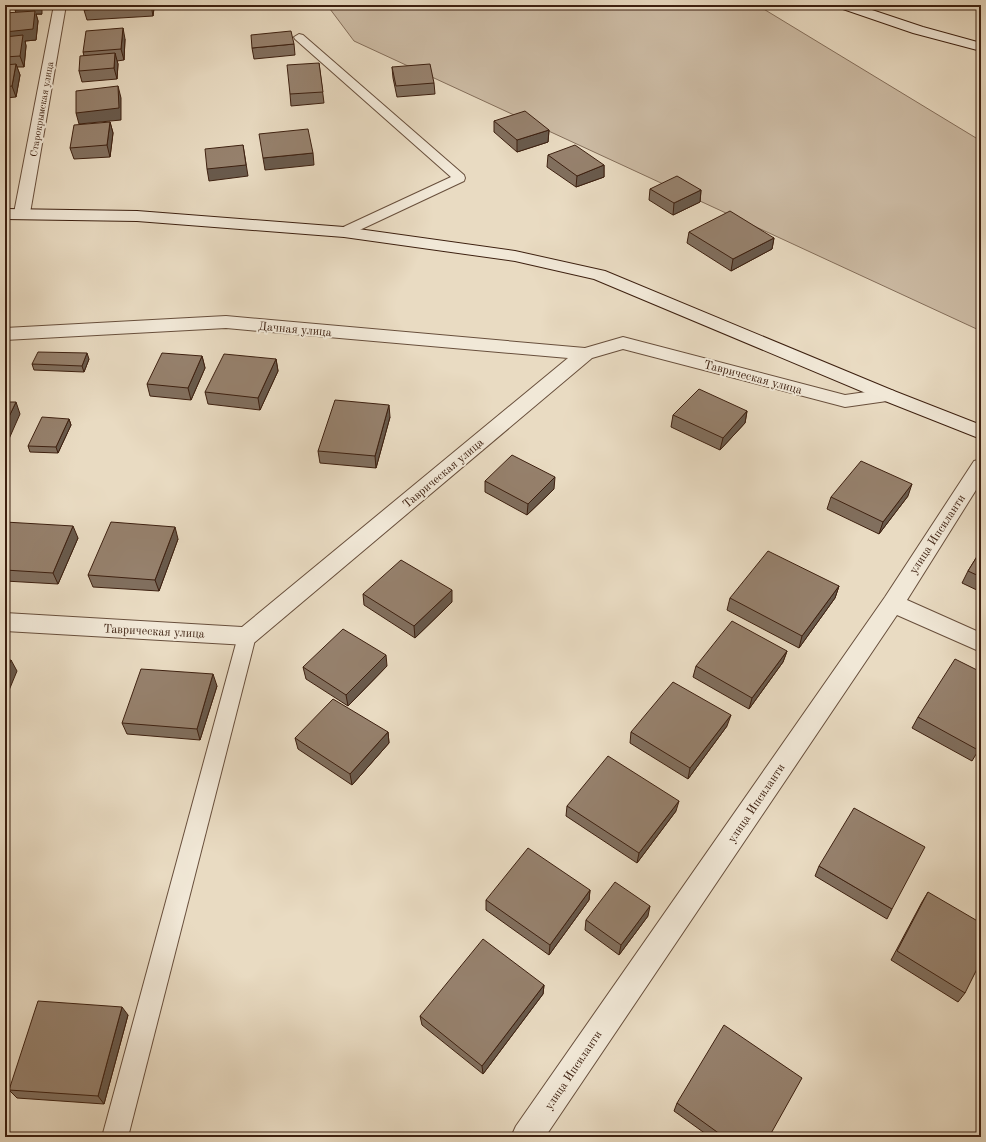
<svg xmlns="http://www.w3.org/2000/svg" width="986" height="1142" viewBox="0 0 986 1142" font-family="'Old Standard TT',serif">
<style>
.green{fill:#ccbba4;stroke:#846e5a}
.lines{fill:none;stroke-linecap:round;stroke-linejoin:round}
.lane-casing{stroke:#684f3c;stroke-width:2}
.street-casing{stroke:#684f3c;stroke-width:2}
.secondary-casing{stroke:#3d2010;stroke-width:2}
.lane{fill:#f1e8d7;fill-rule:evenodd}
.street{fill:#f1e8d7;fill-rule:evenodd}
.secondary{fill:#f1e8d7;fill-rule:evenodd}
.wall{fill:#816f5e;stroke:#3d2010}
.shaded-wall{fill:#695a4c;stroke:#3d2010}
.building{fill:#96816d;stroke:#3d2010}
.labels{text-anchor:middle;stroke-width:4;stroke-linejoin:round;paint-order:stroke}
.far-street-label{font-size:10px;fill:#3d2010;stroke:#f1e8d7}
.street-label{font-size:12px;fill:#3d2010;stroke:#f1e8d7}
</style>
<rect width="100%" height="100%" fill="#e9dbc2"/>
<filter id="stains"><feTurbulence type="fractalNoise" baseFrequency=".005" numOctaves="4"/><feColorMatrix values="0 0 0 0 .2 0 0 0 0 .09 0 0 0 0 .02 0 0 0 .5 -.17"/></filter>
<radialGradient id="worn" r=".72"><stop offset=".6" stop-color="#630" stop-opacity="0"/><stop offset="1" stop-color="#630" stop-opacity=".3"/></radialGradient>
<path class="green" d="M327 5H757L981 141V331L354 41Z"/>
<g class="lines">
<g class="lane-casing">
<g id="lane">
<path d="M299 34 303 35 464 175 465 178 464 181 349 235H339L337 232 339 229 451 177 295 39 294 37Z"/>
<path d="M247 629 254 631 256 636 128 1137H102L238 636 240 631Z"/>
</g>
</g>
<g class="street-casing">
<g id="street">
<path d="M54 5H66L30 213 28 216 22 218 16 216 14 213Z"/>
<path d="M226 316 585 348 623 337 845 395 887 389 894 391 897 395 894 399 887 401 845 407 623 349 592 358 255 642 247 645 5 631V613L242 627 568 358 226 328 5 340V328Z"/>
<path d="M981 459V482L907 600 981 633V652L897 615 545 1137H511L516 1126 885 597 974 461Z"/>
</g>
</g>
<g class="secondary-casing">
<g id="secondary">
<path d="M839 5H857L923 27 981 43V51L913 33 840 8Z"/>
<path d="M5 209 137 211 344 227 515 251 605 271 894 391 981 425V439L880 399 594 279 515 261 344 237 137 221 5 219Z"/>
</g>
</g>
<use href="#lane" class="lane"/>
<use href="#street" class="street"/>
<use href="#secondary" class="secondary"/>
</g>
<g class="wall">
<path d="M153 5 154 8 153 16 87 20 84 10Z"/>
<path d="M5 13 42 14H36L38 21 36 40 25 41 26 46 24 67H17L20 75 16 97 5 98Z"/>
<path d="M125 39 124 60 117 61 118 64 117 79 82 82 79 71 84 56 83 52Z"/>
<path d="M294 44 295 55 254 59 252 48Z"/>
<path d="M319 63 324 103 291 106 290 94Z"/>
<path d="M392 67 434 83 435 94 397 97 393 78Z"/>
<path d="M494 121 549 130 548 142 517 152 494 132Z"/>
<path d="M110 122 113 133 110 157 74 159 70 148Z"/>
<path d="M548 155 604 165V177L576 187 547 167Z"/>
<path d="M650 189 701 190 700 202 673 215 649 200Z"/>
<path d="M689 232 774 238 772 249 731 271 687 243Z"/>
<path d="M202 356 205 368 191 400 150 396 147 384Z"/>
<path d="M89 359 84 372 34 370 32 364Z"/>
<path d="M276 359 278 371 260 410 208 404 205 392Z"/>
<path d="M747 411 745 423 720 450 671 427 673 415Z"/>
<path d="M390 417 376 468 320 463 318 451Z"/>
<path d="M69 419 71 425 58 453 30 452 28 446Z"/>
<path d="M485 481 554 489 527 515 485 492Z"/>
<path d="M908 496 879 534 827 509 831 497Z"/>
<path d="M5 522 78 538 58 584 5 581Z"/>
<path d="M178 539 159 591 93 587 88 575Z"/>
<path d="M981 550V592L962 583 968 571Z"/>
<path d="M839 586 835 598 799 648 727 610 730 598Z"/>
<path d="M363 594 452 602 415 638 364 605Z"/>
<path d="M787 651 783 662 749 709 693 677 696 666Z"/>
<path d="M387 666 348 706 306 679 303 667Z"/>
<path d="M217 686 200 740 127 734 122 723Z"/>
<path d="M918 717 981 746 972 761 912 728Z"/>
<path d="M727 726 688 779 630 743 631 732Z"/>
<path d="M388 732 389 743 352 785 298 749 295 738Z"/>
<path d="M567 806 676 811 637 863 566 816Z"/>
<path d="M819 866 892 909 887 919 815 876Z"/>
<path d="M590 890 589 900 549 955 486 910V900Z"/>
<path d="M928 892 965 993 958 1002 891 960 922 902Z"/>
<path d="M648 916 619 955 585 930 586 920Z"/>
<path d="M544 985 543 994 483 1074 422 1025 420 1016Z"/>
<path d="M128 1015 104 1104 17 1098 9 1090Z"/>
<path d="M677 1103 769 1137H710L674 1111Z"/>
</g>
<g class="shaded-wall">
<path d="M40 5H42V14H36L38 21 36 40 25 41 26 46 24 67 20 56 5 43V32L17 16 15 10Z"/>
<path d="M151 5H153L154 8 153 16Z"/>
<path d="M123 28 125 39 124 60 121 49Z"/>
<path d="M115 53 118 64 117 79 114 68Z"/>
<path d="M16 64 20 75 16 97 12 86Z"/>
<path d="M118 86 121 98V120L79 124 76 113Z"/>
<path d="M110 122 113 133 110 157 107 145Z"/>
<path d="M549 130 548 142 517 152V140Z"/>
<path d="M243 145 248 176 209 181 207 169Z"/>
<path d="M313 153 314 165 265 170 263 158Z"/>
<path d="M604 165V177L576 187 577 176Z"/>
<path d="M701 190 700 202 673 215 674 203Z"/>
<path d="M774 238 772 249 731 271 733 259Z"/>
<path d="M87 353 89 359 84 372 82 366Z"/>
<path d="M202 356 205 368 191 400 188 388Z"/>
<path d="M276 359 278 371 260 410 258 398Z"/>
<path d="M16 402 20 414 5 448V425Z"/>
<path d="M389 405 390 417 376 468 375 456Z"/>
<path d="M747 411 745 423 720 450 723 438Z"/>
<path d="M69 419 71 425 58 453 56 447Z"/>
<path d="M555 477 554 489 527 515 528 504Z"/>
<path d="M912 484 908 496 879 534 883 522Z"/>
<path d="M73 526 78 538 58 584 53 573Z"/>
<path d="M175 527 178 539 159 591 155 580Z"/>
<path d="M839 586 835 598 799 648 802 636Z"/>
<path d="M452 590V602L415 638 414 626Z"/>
<path d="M787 651 783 662 749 709 752 698Z"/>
<path d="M386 655 387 666 348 706 346 695Z"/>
<path d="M11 660 17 671 5 700V674Z"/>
<path d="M213 674 217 686 200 740 197 729Z"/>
<path d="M731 715 727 726 688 779 690 768Z"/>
<path d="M388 732 389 743 352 785 350 774Z"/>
<path d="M679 801 676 811 637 863 639 853Z"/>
<path d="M590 890 589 900 549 955 550 945Z"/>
<path d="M650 906 648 916 619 955 621 945Z"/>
<path d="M544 985 543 994 483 1074 482 1066Z"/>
<path d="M122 1007 128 1015 104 1104 98 1096Z"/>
</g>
<g class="building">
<path d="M16 5H40V8L15 10Z"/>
<path d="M85 5H150L84 10Z"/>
<path d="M35 11 33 29 5 32V13Z"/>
<path d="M123 28 121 49 83 52 86 31Z"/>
<path d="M291 31 294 44 252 48 251 35Z"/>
<path d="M23 35 20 56 5 57V37Z"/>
<path d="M115 53 114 68 79 71 80 56Z"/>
<path d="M319 63 323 92 290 94 287 65Z"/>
<path d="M16 64 12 86 5 87V65Z"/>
<path d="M430 64 434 83 396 86 392 67Z"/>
<path d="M118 86 119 108 76 113V91Z"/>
<path d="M525 111 549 130 517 140 494 121Z"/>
<path d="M110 122 107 145 70 148 74 125Z"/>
<path d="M308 129 313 153 263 158 259 134Z"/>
<path d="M243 145 246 165 207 169 205 149Z"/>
<path d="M575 145 604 165 577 176 548 155Z"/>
<path d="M677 176 701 190 674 203 650 189Z"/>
<path d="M730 211 774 238 733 259 689 232Z"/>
<path d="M38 352 87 353 82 366 32 364Z"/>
<path d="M162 353 202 356 188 388 147 384Z"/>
<path d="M224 354 276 359 258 398 205 392Z"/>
<path d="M699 389 747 411 723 438 673 415Z"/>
<path d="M335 400 389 405 375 456 318 451Z"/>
<path d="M5 402H16L5 425Z"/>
<path d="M42 417 69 419 56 447 28 446Z"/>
<path d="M512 455 555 477 528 504 485 481Z"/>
<path d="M861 461 912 484 883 522 831 497Z"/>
<path d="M5 522 73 526 53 573 5 570Z"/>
<path d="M111 522 175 527 155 580 88 575Z"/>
<path d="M981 550V577L968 571Z"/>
<path d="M768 551 839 586 802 636 730 598Z"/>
<path d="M401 560 452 590 414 626 363 594Z"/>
<path d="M732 621 787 651 752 698 696 666Z"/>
<path d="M343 629 386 655 346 695 303 667Z"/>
<path d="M955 659 981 672V745L978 750 918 717Z"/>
<path d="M5 660H11L5 674Z"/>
<path d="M141 669 213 674 197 729 122 723Z"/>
<path d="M673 682 731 715 690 768 631 732Z"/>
<path d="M333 699 388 732 350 774 295 738Z"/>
<path d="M608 756 679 801 639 853 567 806Z"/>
<path d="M854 808 925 847 892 909 819 866Z"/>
<path d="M528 848 590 890 550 945 486 900Z"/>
<path d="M615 882 650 906 621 945 586 920Z"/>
<path d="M928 892 981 923V961L965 993 897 951Z"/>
<path d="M483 939 544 985 482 1066 420 1016Z"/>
<path d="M38 1001 122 1007 98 1096 9 1090Z"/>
<path d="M724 1025 802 1078 769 1137H724L677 1103Z"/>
</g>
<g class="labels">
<g class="far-street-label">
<text transform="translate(41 109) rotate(-80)" y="4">Старокрымская улица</text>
</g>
<g class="street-label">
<text transform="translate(295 329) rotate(5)" y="4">Дачная улица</text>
<text transform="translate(753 377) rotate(15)" y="4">Таврическая улица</text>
<text transform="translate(443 473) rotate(-40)" y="4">Таврическая улица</text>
<text transform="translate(937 534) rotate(-57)" y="4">улица Ипсиланти</text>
<text transform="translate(154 631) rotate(3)" y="4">Таврическая улица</text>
<text transform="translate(756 803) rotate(-56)" y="4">улица Ипсиланти</text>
<text transform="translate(573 1070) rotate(-56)" y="4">улица Ипсиланти</text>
</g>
</g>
<rect width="986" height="1142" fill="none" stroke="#e9dbc2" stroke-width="20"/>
<rect x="6" y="6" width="974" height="1130" fill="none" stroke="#3d2010" stroke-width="2"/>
<rect x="10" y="10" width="966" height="1122" fill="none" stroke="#3d2010"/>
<rect width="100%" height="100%" filter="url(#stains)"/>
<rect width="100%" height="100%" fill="url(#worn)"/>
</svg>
